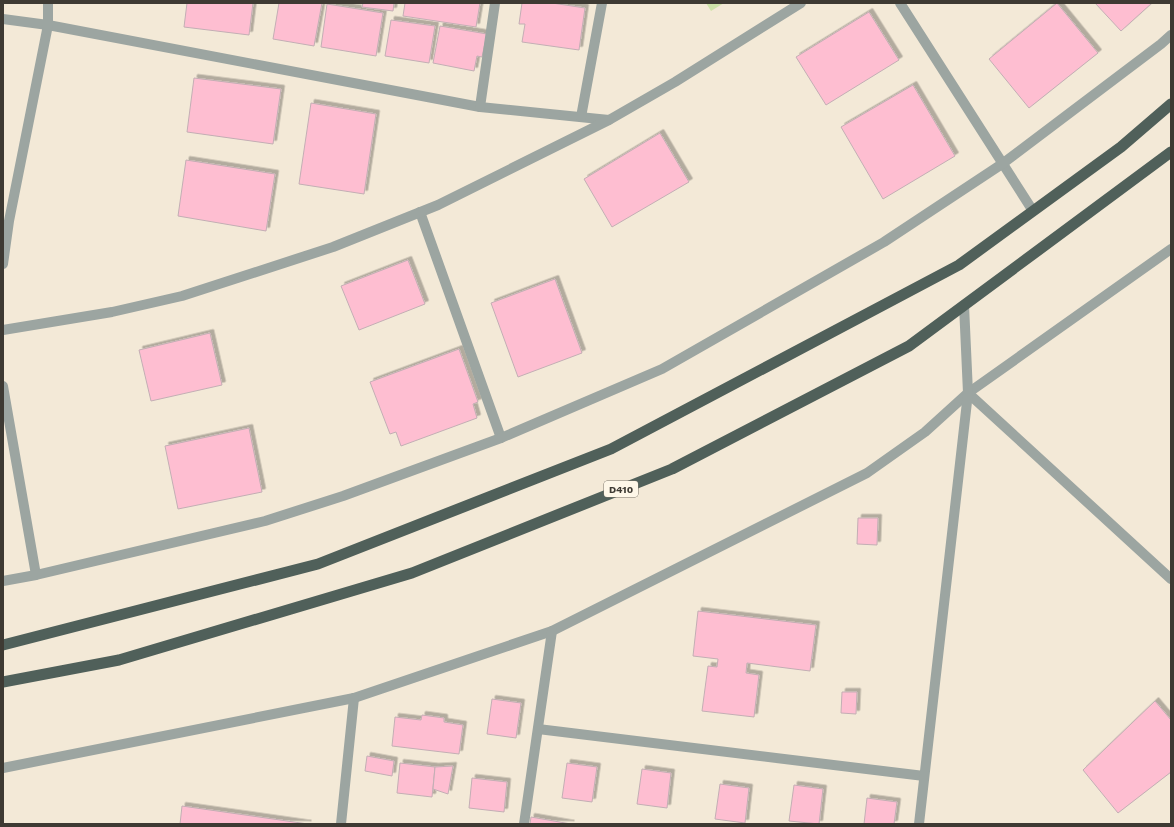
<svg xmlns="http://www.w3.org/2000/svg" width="1174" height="827" viewBox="0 0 1174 827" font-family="'Work Sans',sans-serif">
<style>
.green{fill:#cee3a9}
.building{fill:#febed1;stroke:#c3aeb4;filter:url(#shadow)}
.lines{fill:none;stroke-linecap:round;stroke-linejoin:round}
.minor{stroke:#9ca5a1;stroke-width:10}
.trunk{stroke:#50605a;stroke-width:11}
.labels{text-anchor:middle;stroke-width:4;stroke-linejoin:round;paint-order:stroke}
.shield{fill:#fef7e8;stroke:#787369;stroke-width:1}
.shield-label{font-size:10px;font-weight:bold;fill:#3e3a33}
</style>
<defs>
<filter id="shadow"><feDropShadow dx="3.5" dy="-3.5" stdDeviation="0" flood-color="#0004"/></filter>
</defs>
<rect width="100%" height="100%" fill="#f3e9d7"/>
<path class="green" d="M706 3H724L711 11Z"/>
<g class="building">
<path d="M187 3H253L249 35 184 27Z"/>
<path d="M279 3H322L314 46 273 39Z"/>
<path d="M363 3H394L393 11 362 7Z"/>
<path d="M405 3H480L476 27 403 16Z"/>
<path d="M522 3H552L585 8 579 50 522 42 525 24H519Z"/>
<path d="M1057 3 1098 53 1029 108 989 59Z"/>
<path d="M1095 3H1152L1121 31Z"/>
<path d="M327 4 383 13 376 56 321 47Z"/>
<path d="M869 12 899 60 826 105 796 57Z"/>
<path d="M391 20 435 26 429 63 385 56Z"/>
<path d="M440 26 487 34 482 57 477 56 474 71 433 63Z"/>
<path d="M194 78 281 89 273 144 187 132Z"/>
<path d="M913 85 955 156 883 199 841 127Z"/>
<path d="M311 103 376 114 364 194 299 184Z"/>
<path d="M660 133 689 182 612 227 584 179Z"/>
<path d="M186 160 275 174 266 231 178 216Z"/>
<path d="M408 260 425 304 359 330 341 286Z"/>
<path d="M555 279 582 353 518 377 491 303Z"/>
<path d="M210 333 222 385 151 401 139 350Z"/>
<path d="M459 349 478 402 473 404 477 418 401 446 396 432 390 434 370 382Z"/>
<path d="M249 428 262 492 178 509 165 446Z"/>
<path d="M858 518H878L877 545 857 544Z"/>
<path d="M698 611 816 625 810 671 747 663 746 673 759 675 754 717 702 711 708 666 717 667 718 659 693 656Z"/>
<path d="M842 692H857L856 714 841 713Z"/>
<path d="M492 699 521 703 516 738 487 734Z"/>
<path d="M1155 701 1171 720V772L1118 813 1083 770Z"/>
<path d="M422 715 444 718V722L463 725 459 754 392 746 395 717 421 720Z"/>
<path d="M367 756 394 761 392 776 365 771Z"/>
<path d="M400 763 435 767 432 797 397 793Z"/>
<path d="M567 763 597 767 592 802 562 798Z"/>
<path d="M453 766 448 794 433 789 435 767Z"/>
<path d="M642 769 671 773 667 808 637 804Z"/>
<path d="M472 778 507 782 504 812 469 808Z"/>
<path d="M720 784 749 788 745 823 715 819Z"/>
<path d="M794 785 823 789 819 824 789 821Z"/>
<path d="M867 798 897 802 894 824H864Z"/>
<path d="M182 806 308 824H180Z"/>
<path d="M531 817 571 824H530Z"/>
</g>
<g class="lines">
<g class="minor">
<path d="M900 3 1033 211"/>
<path d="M3 19 48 25 480 107 609 120"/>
<path d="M480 107 495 3"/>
<path d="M581 117 602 3"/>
<path d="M420 212 501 438"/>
<path d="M3 264 9 221 48 25V3"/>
<path d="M3 330 112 312 182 296 333 247 438 205 609 120 675 82 801 3"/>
<path d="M3 386 36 575"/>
<path d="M968 393 1171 579"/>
<path d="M3 581 36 575 265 521 343 496 501 438 662 369 884 242 1002 164 1161 44 1171 35"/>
<path d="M538 729 924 776"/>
<path d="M3 768 354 698 552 631 867 473 925 432 968 393 1171 249"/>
<path d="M341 824 354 698"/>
<path d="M524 824 552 631"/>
<path d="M919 824 968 393 964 305"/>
</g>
<g class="trunk">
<path d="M3 645 318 564 611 449 959 265 1121 147 1171 104"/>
<path d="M3 682 119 660 412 573 672 469 909 346 1171 152"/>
</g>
</g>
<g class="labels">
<rect class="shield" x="604" y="481" width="34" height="16" rx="3"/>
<g class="shield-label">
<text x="621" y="493">D410</text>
</g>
</g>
<rect width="1174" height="827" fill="none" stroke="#3e3a33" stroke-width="8"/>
</svg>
